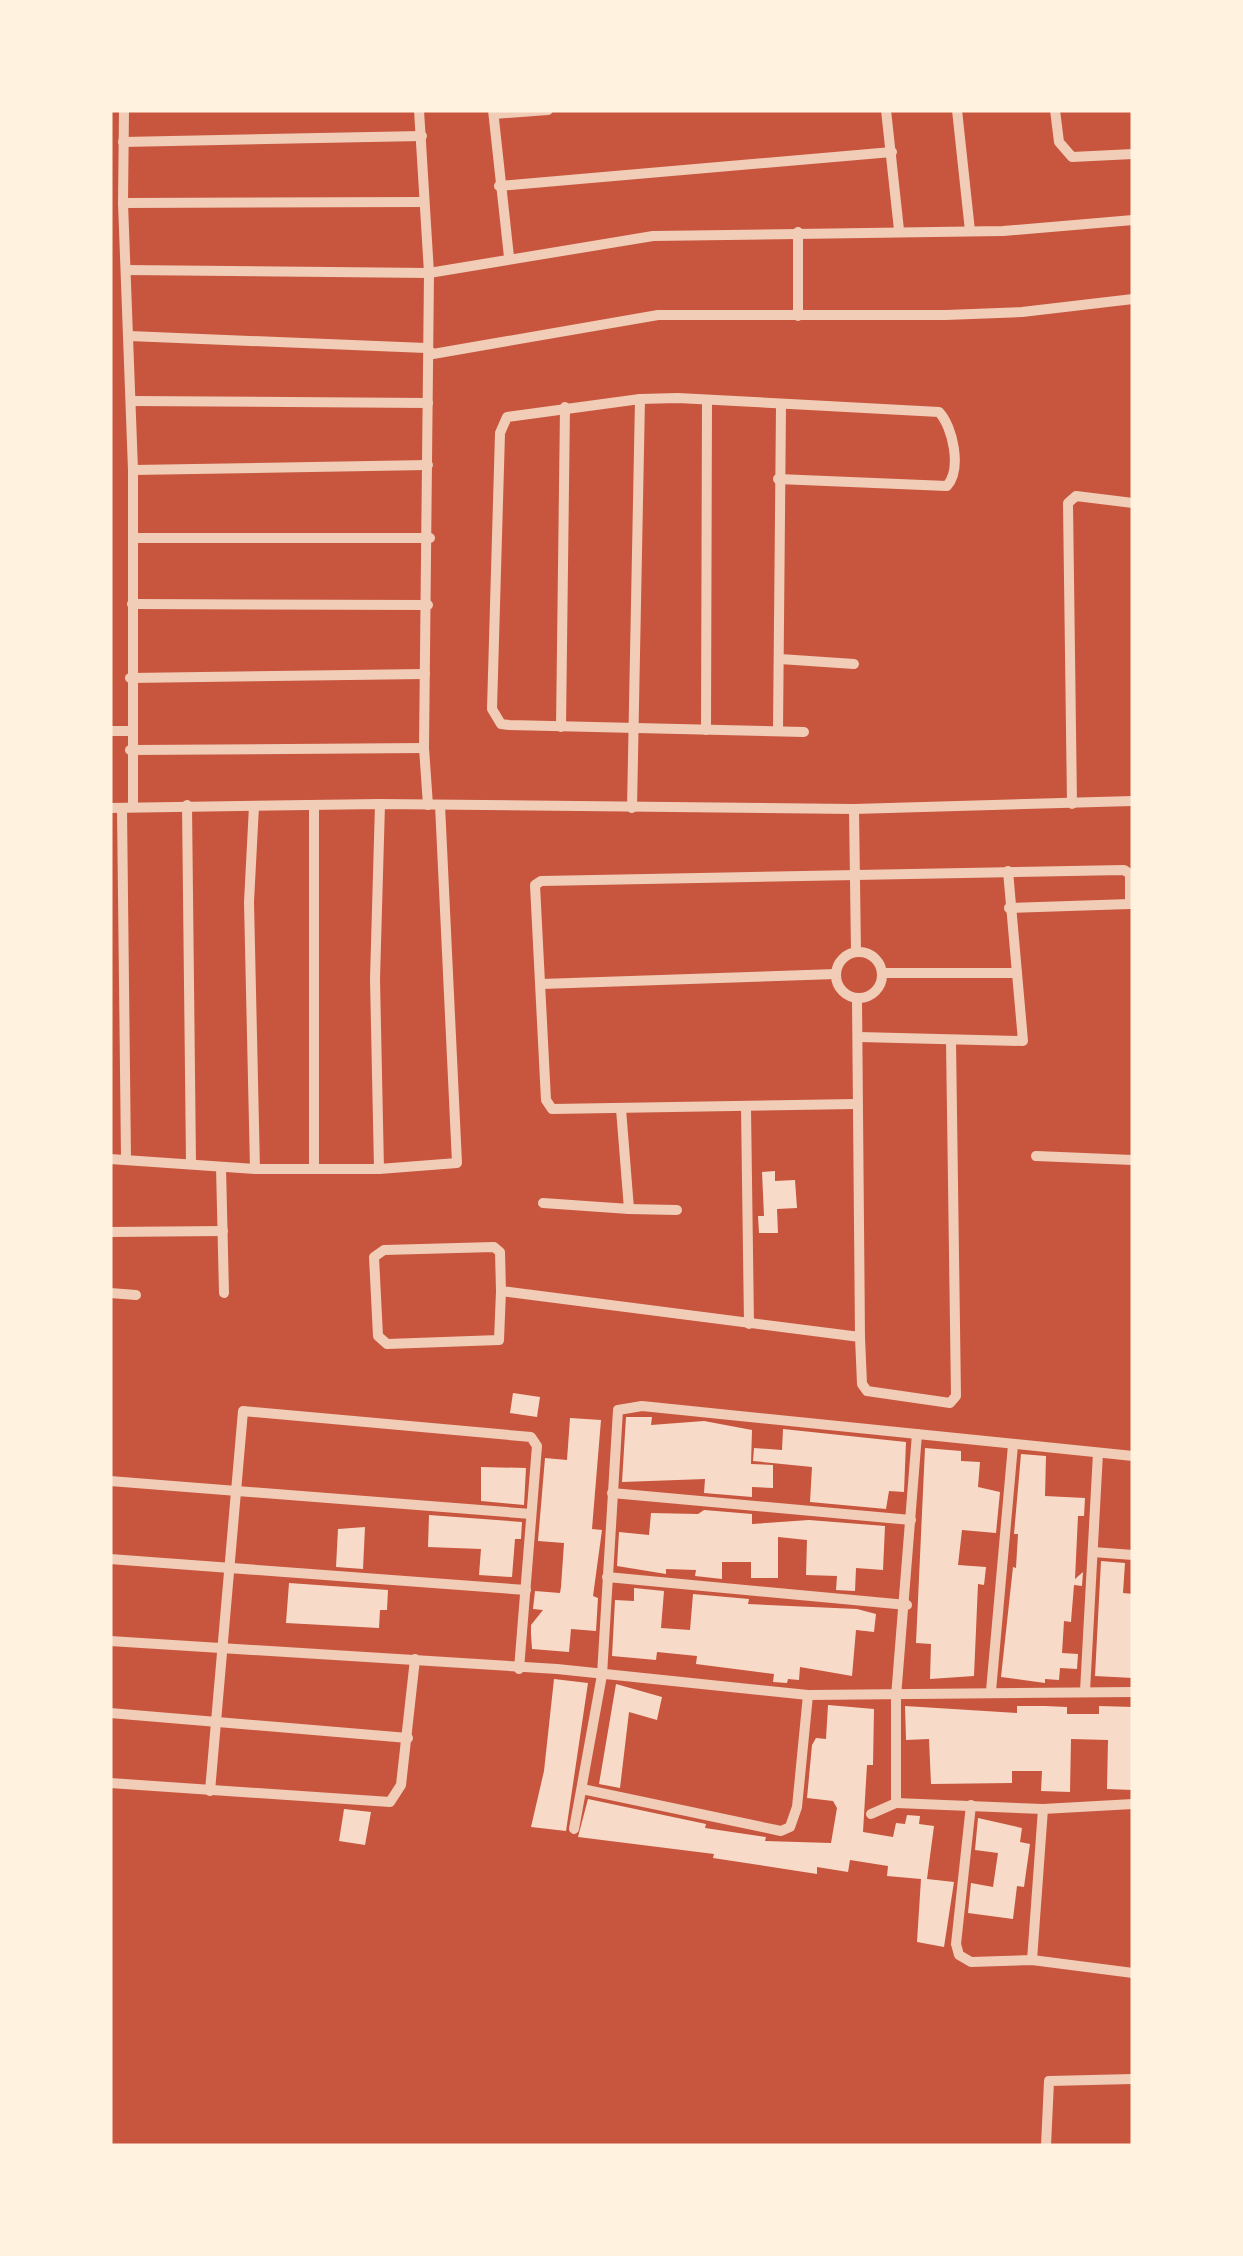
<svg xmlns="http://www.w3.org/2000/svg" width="1243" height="2256" viewBox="0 0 1243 2256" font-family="'IBM Plex Sans',sans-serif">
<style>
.building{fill:#f7dbc8}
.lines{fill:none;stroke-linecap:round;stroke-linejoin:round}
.minor{stroke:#f1ccb7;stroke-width:10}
</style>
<rect width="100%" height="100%" fill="#c8553d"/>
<g class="building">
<path d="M775 1171V1181L795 1180 797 1208 777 1209 778 1233H759L758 1216H764L762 1172Z"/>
<path d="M513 1393 540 1397 537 1417 510 1413Z"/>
<path d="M626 1417H652L651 1425 704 1421 752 1430 751 1464 773 1465V1488L752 1487V1497L704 1493 705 1479 622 1482Z"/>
<path d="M570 1418 601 1420 592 1529 602 1530 593 1596 598 1598 596 1631 571 1629 569 1652 532 1649 531 1634V1625L543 1610 533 1609 535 1591 560 1593 561 1587 564 1543 538 1541 545 1458 567 1460Z"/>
<path d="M783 1429 906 1442 904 1492 889 1491 886 1509 810 1502 812 1467 753 1461 754 1448 782 1450Z"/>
<path d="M925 1448 961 1451V1461L980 1462 978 1487 1000 1492 996 1533 962 1530 958 1565 986 1567 984 1585 978 1584 974 1676 930 1679 931 1644 916 1643Z"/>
<path d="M1021 1454 1046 1456 1045 1496 1085 1498 1084 1516H1078L1075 1579 1083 1572 1082 1586 1074 1585 1071 1622 1064 1621 1062 1653 1078 1654 1077 1669 1060 1668 1059 1680 1045 1679V1683L1001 1677 1013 1567 1016 1568 1018 1534H1014Z"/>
<path d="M481 1467 526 1468 524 1505 481 1501Z"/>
<path d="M704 1510 752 1514V1524L809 1520 885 1526 883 1570 856 1568 855 1591 836 1590 837 1576 806 1575 807 1540 778 1537V1578H751V1562H722V1579L695 1576 696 1570 666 1569V1574L617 1566 619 1532 649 1535 651 1513 698 1514Z"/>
<path d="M429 1515 522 1522 521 1539H515L512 1577 479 1575 481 1549 428 1547Z"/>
<path d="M365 1527 363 1569 336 1567 338 1529Z"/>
<path d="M1101 1561 1125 1563 1123 1593 1133 1594V1678L1095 1676Z"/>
<path d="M289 1583 388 1590 387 1610H380L379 1628 286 1623Z"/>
<path d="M634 1588 664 1591 661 1628 690 1630 693 1594 749 1599 748 1604 857 1609 876 1614 874 1632 856 1630 852 1676 800 1667 799 1680 788 1679 787 1683 773 1682 774 1674 696 1664 697 1656 657 1652 656 1660 612 1656 615 1600 634 1601Z"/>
<path d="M554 1679 588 1683 566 1831 531 1827 544 1771Z"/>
<path d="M616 1684 662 1697 657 1720 629 1712 620 1788 599 1784Z"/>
<path d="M828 1705 874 1709 873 1765H867L863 1832 893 1837 896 1823 905 1824 907 1815 920 1816 919 1824 934 1826 927 1879 954 1882 944 1947 917 1942 921 1879 887 1876 888 1866 850 1860 848 1872 817 1867V1874L713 1858 714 1854 578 1837 588 1799 706 1824 705 1828 766 1837 765 1841 831 1843 837 1808 833 1801 807 1798 812 1745 816 1738 826 1739Z"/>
<path d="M905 1706 1017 1713V1706H1045L1067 1707V1714H1099V1706L1133 1707V1790L1107 1789 1108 1740 1071 1739 1070 1792 1041 1791 1042 1771H1012V1783L931 1784 929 1739 906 1740Z"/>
<path d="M344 1809 371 1812 365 1845 339 1841Z"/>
<path d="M978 1818 1022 1828 1020 1842 1030 1844 1024 1887 1017 1886 1013 1919 968 1913 971 1883 993 1887 998 1853 975 1850Z"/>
</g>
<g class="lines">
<g class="minor">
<path d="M124 110 123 203 133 470V806"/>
<path d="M419 110 429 273 424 748 428 805"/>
<path d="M493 110 509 257"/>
<path d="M886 110 899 230"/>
<path d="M957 110 970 231"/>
<path d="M1055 110 1059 142 1072 157 1133 154"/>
<path d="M494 114 548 110"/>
<path d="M123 142 422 136"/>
<path d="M499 186 892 152"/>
<path d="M123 203 424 202"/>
<path d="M798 232V316"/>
<path d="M126 270 429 273 653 236 1003 231 1133 220"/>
<path d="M129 336 426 348 433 354 658 315H946L1022 312 1133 299"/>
<path d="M131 401 428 403"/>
<path d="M133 470 428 465"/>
<path d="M778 479 947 486C962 469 953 427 939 412L678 398 640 399 507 417 500 433 492 709 501 724 509 725 804 732"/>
<path d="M133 538H430"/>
<path d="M132 604 428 605"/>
<path d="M780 659 854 664"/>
<path d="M130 678 425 674"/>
<path d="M561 727 565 407"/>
<path d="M706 730 707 402"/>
<path d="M110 731H132"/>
<path d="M778 731 781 406"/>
<path d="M130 750 424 748"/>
<path d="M1072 804 1068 503 1076 496 1133 503"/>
<path d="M187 805 191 1162"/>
<path d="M254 806 249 902 255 1169"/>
<path d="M110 808 380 804 854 809 1133 801"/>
<path d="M122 808 126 1158"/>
<path d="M632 808 640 399"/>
<path d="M854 809 856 952"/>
<circle cx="859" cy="975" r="23"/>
<path d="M882 973H1017"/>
<path d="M541 984 836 974"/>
<path d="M857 998 860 1337"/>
<path d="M859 1037 1023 1041 1008 871"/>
<path d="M856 1104 552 1109 546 1100 535 885 541 881 1124 870 1130 874V904L1009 908"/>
<path d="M746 1107 749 1324"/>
<path d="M1036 1156 1133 1160"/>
<path d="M110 1159 255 1169H379L457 1163 440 805"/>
<path d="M221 1167 224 1293"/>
<path d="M314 1169V805"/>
<path d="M379 1169 375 979 380 804"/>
<path d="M543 1203 629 1209 621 1109"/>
<path d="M629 1209 677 1210"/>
<path d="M110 1232 223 1231"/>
<path d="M501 1291 500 1252 494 1247 384 1250 374 1257 378 1336 387 1344 499 1340 501 1291 860 1337 862 1384 867 1391 950 1403 956 1396 951 1041"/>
<path d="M110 1293 136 1295"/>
<path d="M917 1434 896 1697V1803L1043 1809 1133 1804"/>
<path d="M110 1481 531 1514"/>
<path d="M612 1493 911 1520"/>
<path d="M1093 1552 1133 1555"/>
<path d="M110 1559 526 1590"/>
<path d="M607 1577 907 1605"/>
<path d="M110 1641 557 1669 808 1695 1133 1692"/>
<path d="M991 1691 1013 1445"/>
<path d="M1085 1691 1098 1453"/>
<path d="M110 1713 408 1738"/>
<path d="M110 1783 390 1802 401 1785 415 1659"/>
<path d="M582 1789 781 1831 790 1827 797 1807 808 1695"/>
<path d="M210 1791 243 1411 531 1437 537 1446 519 1669"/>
<path d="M971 1805 956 1944 959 1955 971 1962 1032 1960 1133 1973"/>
<path d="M871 1814 896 1803"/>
<path d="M574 1829 602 1675 618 1410 642 1406 1133 1456"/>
<path d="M1032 1960 1043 1809"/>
<path d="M1046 2146 1049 2081 1133 2079"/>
</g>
</g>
<rect width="1243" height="2256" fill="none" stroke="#fff3e0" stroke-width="225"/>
</svg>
